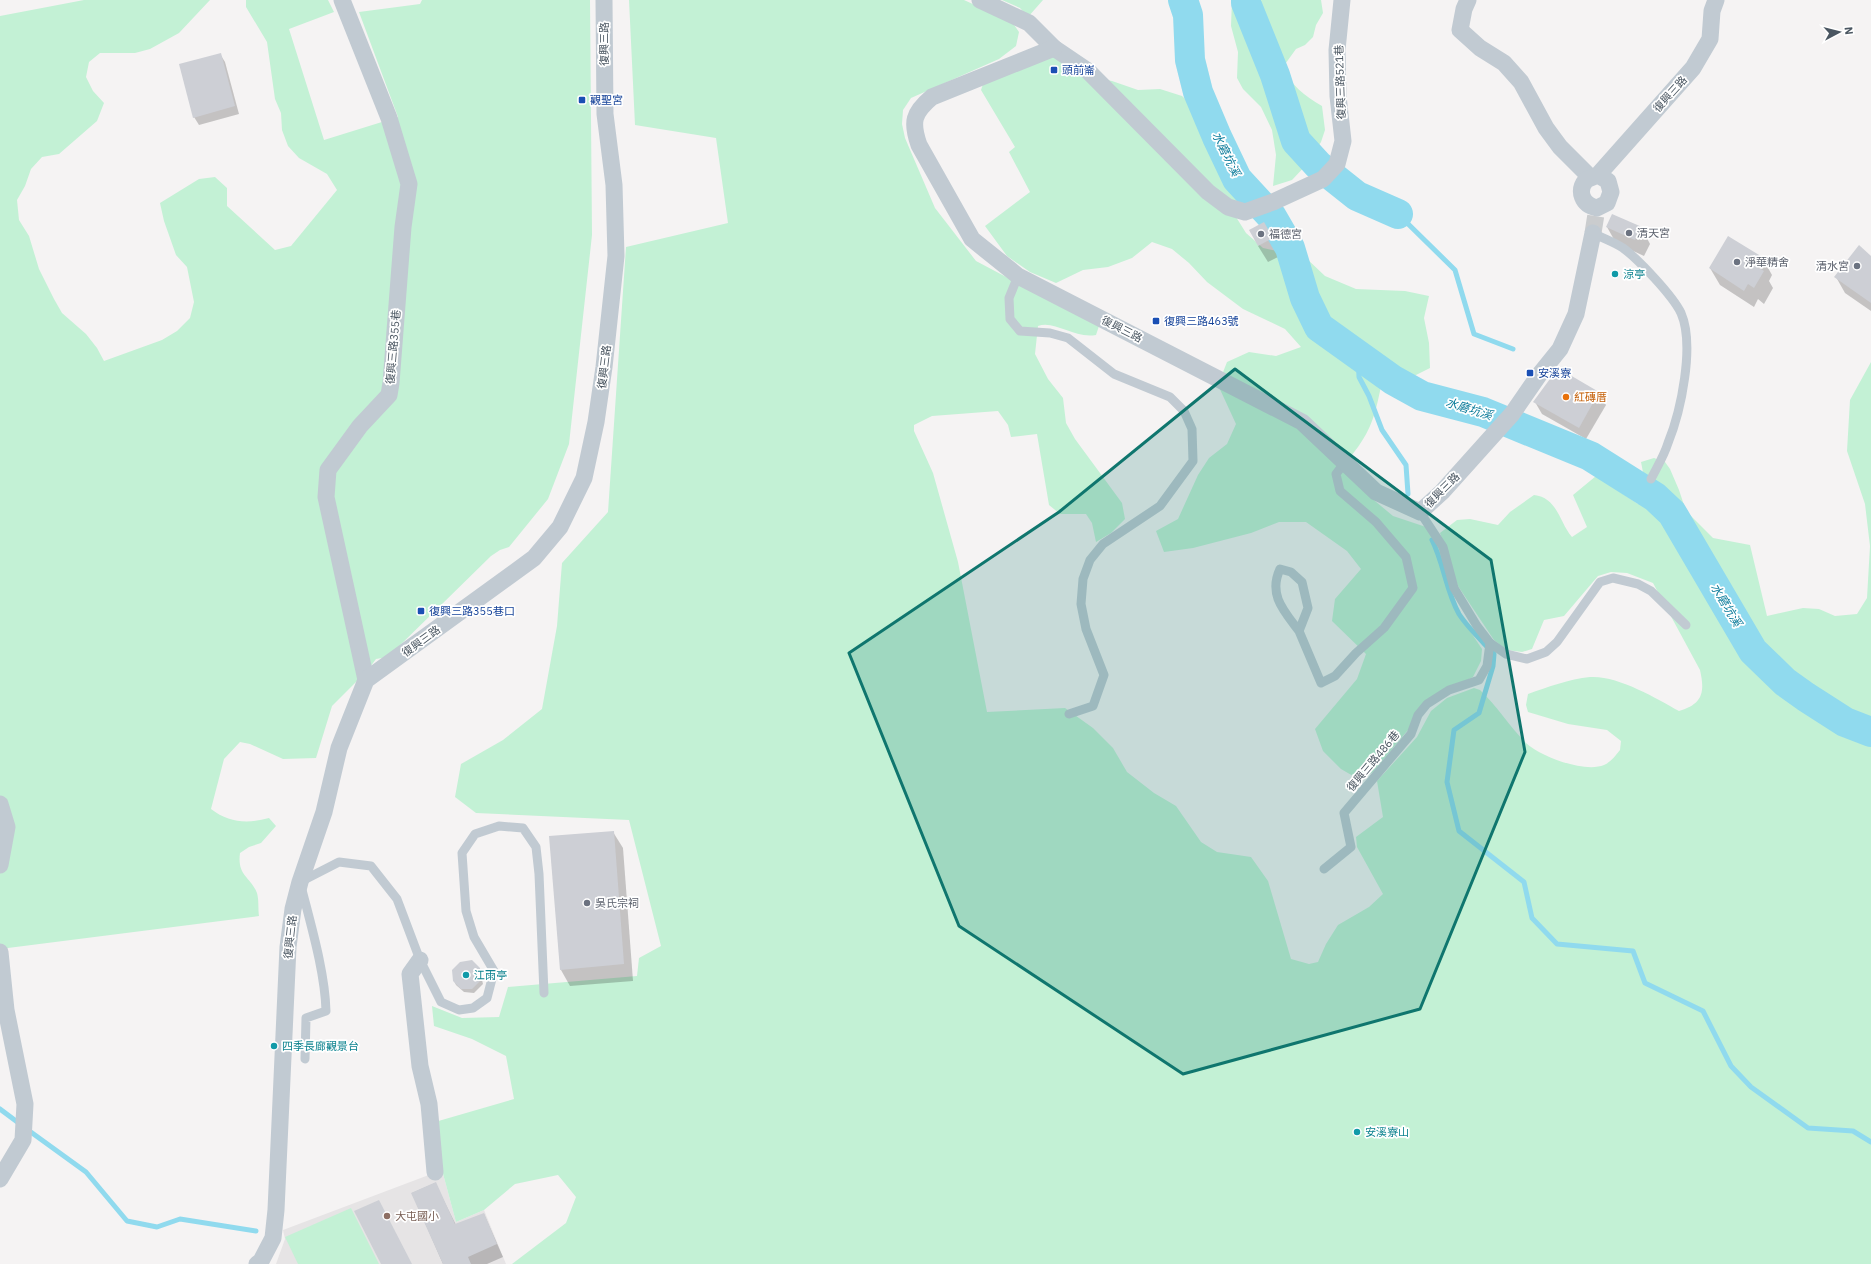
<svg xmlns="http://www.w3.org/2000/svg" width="1871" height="1264" viewBox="0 0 1871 1264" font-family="'IBM Plex Sans','Noto Sans TC',sans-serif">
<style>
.education{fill:#e6e4e5}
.green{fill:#c3f1d5}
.shadow{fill:#0003}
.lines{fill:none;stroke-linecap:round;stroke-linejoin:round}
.stream{stroke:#90daee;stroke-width:5}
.river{stroke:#90daee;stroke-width:30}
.building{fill:#cdcfd5}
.minor-tunnel{stroke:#caccce;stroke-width:17;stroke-dasharray:17 8;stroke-linecap:butt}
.service{stroke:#c1cad2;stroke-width:9}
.minor{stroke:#c1cad2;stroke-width:17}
.marked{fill:#0f766e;fill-opacity:0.2;stroke:#0f766e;stroke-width:3;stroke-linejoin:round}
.transit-dot{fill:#1a4fb4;stroke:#fff;stroke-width:1.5}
.worship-dot{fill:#6b7280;stroke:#fff;stroke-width:1.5}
.culture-dot{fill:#0f9aa8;stroke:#fff;stroke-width:1.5}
.food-dot{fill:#e8710a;stroke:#fff;stroke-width:1.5}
.education-dot{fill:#8d6e63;stroke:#fff;stroke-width:1.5}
.labels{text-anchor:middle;stroke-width:3.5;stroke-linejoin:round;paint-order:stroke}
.street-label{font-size:11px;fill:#4a5661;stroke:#fff}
.transit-label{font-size:11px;fill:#164399;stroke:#fff;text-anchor:start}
.worship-label{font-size:11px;fill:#5b616d;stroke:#fff;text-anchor:start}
.culture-label{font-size:11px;fill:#0d838f;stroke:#fff;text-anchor:start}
.food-label{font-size:11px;fill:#c56008;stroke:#fff;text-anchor:start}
.education-label{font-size:11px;fill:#785e54;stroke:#fff;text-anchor:start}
.water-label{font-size:12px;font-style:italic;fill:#0c7c9b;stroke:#fff}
</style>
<rect width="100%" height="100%" fill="#f5f3f3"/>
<path class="education" d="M442 1170 456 1222 484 1210 506 1264H276L285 1239 283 1230Z"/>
<g class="green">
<path d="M84 0H210L179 33 150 49 135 53H100L89 62 86 77 93 91 104 103 97 121 59 154 42 157 31 169 25 186 17 200 19 220 29 236 39 269 54 299 62 313 86 334 97 348 104 361 162 340 177 331 190 318 194 302 187 267 176 255 164 221 160 203 199 179 215 177 227 188V206L275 250 291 246 337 190 327 174 299 158 288 146 282 130 281 113 275 99 267 42 246 7V0H328L334 12 289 29 324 140 398 117 359 12 420 4 422 0H590L592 235 569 444 548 499 509 547 500 550 491 556 388 657 376 659 367 671 332 706 316 758 283 759 250 744 240 742 224 759 211 809C229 823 248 824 269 818L276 826 261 843 249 847 240 853C237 876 250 876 257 893 259 900 258 909 259 916L0 949V16Z"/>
<path d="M629 0H964L1012 22 1019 32 1016 46 999 59 911 98 903 110 902 124 905 138 935 208 976 261 1099 326 1096 335C1074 339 1055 320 1038 326L1035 354 1048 379 1063 398 1066 423 1075 439 1122 503 1125 519 1111 533 1096 542 1092 523 1086 514H1060L1049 505 1037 434 1011 437 1008 425 998 411 932 416 914 425V431L933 473 958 562 987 712 1065 708 1093 728 1113 748 1127 772 1154 793 1176 806 1201 842 1217 852 1251 857 1268 881 1291 959 1309 964 1318 962 1326 944 1338 925 1369 907 1383 894 1357 847 1356 837 1383 817 1377 781 1417 737 1431 711 1447 698 1474 688 1480 690C1497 706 1510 727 1526 743 1541 757 1585 773 1604 765 1611 762 1616 755 1620 750L1621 741 1607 730 1568 724 1528 712 1526 705 1528 694C1548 687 1569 679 1590 677 1617 675 1656 698 1679 711 1703 704 1705 692 1700 670L1653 583 1627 573 1611 572 1598 576 1564 616 1544 620 1532 649 1522 652 1507 650 1494 640 1458 586 1440 533 1457 520 1470 519 1498 525 1510 512 1534 495C1558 498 1559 522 1572 537L1587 527 1573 495 1596 476 1638 504 1645 503 1648 498 1641 462 1654 458 1665 462 1670 469 1679 490 1686 511 1713 538 1750 545 1767 616 1803 608 1819 609 1835 616 1857 614 1867 598 1870 546 1865 504 1847 451 1850 400 1871 362V1264H512L566 1223 576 1197 558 1175 515 1184 484 1210 456 1222 442 1170 435 1122 514 1099 506 1056 472 1039 434 1026 432 1006 462 1018 499 1017 508 987 637 976 639 958 661 946 629 820 476 813 455 797 461 764 503 740 542 709 557 626 562 563 608 512 626 247 728 223 716 138 635 125Z"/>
<path d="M1002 0H1043L1028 17 1020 8Z"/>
<path d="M1232 0H1321L1323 13 1316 25 1313 37 1305 45 1296 49 1283 67C1290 85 1305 96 1322 106L1325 130 1321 142 1308 163 1292 180 1273 186 1276 155 1272 130 1261 107 1243 89 1237 78 1238 52 1231 26Z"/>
<path d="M1050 57H1056L1084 75 1112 81 1138 90 1160 89 1182 96 1198 111 1229 133 1242 165 1244 201 1231 209 1246 233 1263 248 1305 257 1325 276 1356 289 1405 291 1429 296 1424 318 1429 343 1430 368 1408 379 1381 386C1375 416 1371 431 1352 455L1357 482 1375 501 1393 516 1426 527 1438 545 1446 571 1452 604 1482 649 1481 661 1473 677 1438 694 1373 772 1360 780 1341 769 1323 751 1315 729 1357 679 1366 654 1332 621 1335 599 1361 569 1347 551 1306 522H1279L1251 533 1193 548 1164 552 1156 531 1178 519 1198 475 1209 458 1227 444 1236 424 1218 385 1227 362 1249 352 1276 356 1301 347 1285 329 1243 309 1207 282 1189 263 1172 249 1152 242 1132 258 1108 267 1083 270 1056 283 1030 272 1007 256 985 226 1030 192 1009 152 1015 147 981 90 983 84Z"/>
<path d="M351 1208 379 1264H298L285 1237Z"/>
</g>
<g class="shadow">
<path d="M220 54 225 62 239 114 199 125 194 117Z"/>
<path d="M1264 223 1282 255 1268 262 1258 246Z"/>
<path d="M1607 227H1641L1650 244 1644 256 1616 243Z"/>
<path d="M1871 257V311L1845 293 1836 277Z"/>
<path d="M1763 259 1772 275 1769 281 1773 288 1764 304 1758 299 1754 307 1720 285 1710 268Z"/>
<path d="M1598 392 1606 405 1586 439 1542 414 1535 402Z"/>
<path d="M613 832 623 848 633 981 570 986 561 970Z"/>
<path d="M479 968 483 984 474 993 464 992 456 985 454 981Z"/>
<path d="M435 1183 456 1225 484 1214 503 1257 487 1264H443L412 1193Z"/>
</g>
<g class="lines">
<g class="stream">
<path d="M1398 214 1455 270 1474 334 1513 349"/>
<path d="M1358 355 1359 377 1369 396 1382 430 1406 465 1408 494"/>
<path d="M1432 540C1444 564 1446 591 1459 614 1468 628 1482 641 1494 654L1493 666 1479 713 1454 730 1447 782 1459 831 1524 882 1532 918 1557 944 1633 951 1645 983 1703 1011 1731 1066 1751 1087 1808 1128 1853 1131 1871 1142"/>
<path d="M0 1109 20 1124"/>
<path d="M28 1130 86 1172 127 1221 157 1227 180 1219 256 1231"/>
</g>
<g class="river">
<path d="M1183 0 1188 15 1190 60 1198 92 1217 137 1237 179 1272 217 1290 248 1305 298 1319 327 1393 380 1422 396 1483 412 1590 456 1655 497 1672 513 1753 651 1785 682 1806 697 1845 722 1871 732"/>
<path d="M1246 0V3L1275 75 1296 141 1318 165 1357 196 1398 214"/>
</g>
</g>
<g class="building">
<path d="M221 53 235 106 193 118 179 64Z"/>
<path d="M1612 214 1642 227 1635 240 1606 227Z"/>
<path d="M1264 222 1273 238 1258 246 1249 230Z"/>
<path d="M1728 236 1764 258 1758 267 1764 271 1754 288 1748 284 1744 291 1709 268Z"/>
<path d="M1859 245 1871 256V303L1834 277Z"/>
<path d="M1558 368 1599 392 1579 428 1533 402Z"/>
<path d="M614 831 624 964 560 970 549 836Z"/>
<path d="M472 960 480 968 481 980 472 989H461L453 981 452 970 460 962Z"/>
<path d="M436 1182 455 1224 484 1213 497 1244 468 1257 471 1264H443L411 1193Z"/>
<path d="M379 1200 412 1264H381L354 1211Z"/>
</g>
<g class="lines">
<path class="minor-tunnel" d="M1593 233 1597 208"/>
<g class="service">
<path d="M1593 233C1602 238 1614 242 1623 248 1638 259 1673 296 1681 313 1695 345 1681 411 1668 443 1664 456 1657 467 1651 479"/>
<path d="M1018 276 1009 298 1010 319 1020 331 1050 333 1068 338 1114 374 1170 397 1184 411 1192 429 1193 461 1160 506 1103 544 1090 560 1083 579 1081 604 1086 629 1104 675 1093 706 1069 714"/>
<path d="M1420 512 1443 547 1454 588 1477 626 1490 643 1506 654 1527 659 1546 652 1557 642 1600 582 1613 578 1638 584 1651 591 1686 625"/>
<path d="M1299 631C1284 611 1268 595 1280 569L1291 572 1302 582 1308 608 1299 631 1321 683 1335 676 1356 653 1384 628 1413 588 1406 557 1376 522 1340 491 1336 474 1345 462"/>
<path d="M1324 869 1351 847 1344 813 1411 734 1418 715 1427 704 1449 690 1479 680 1487 666 1490 643"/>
<path d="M305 1059 306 1018 326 1011C325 971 310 922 300 882L339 862 371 866 397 899 420 960 441 1002 459 1010 473 1008 487 998 494 971 474 937 466 911 462 853 475 834 499 826 523 828 536 847 539 874 544 993"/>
</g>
<g class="minor">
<path d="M342 0 389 118 409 184 403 227 391 383 389 395 360 426 328 470 326 497 366 680"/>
<path d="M980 0 1029 23 1054 48 1088 71 1208 192 1228 207 1245 212 1273 202 1323 179 1337 164 1343 141 1338 96 1337 50 1342 0"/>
<path d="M1468 0 1464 9 1460 30 1480 48 1504 63 1521 82 1546 128 1560 147 1590 177"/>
<path d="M1054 48 932 97C913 113 911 122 919 145L972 239 1018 276 1302 422 1376 492 1420 512 1442 492 1512 414 1539 375 1560 349 1576 314 1593 233"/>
<path d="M1598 175 1586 180C1577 191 1582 205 1597 208L1607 203 1611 192 1608 181 1598 175 1693 68 1710 39 1712 11 1716 0"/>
<path d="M0 804 7 827 0 865"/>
<path d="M0 952 6 1010 25 1104 23 1140 0 1179"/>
<path d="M420 960 410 974 420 1066 429 1104 435 1172"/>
<path d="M257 1264 261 1261 273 1238 276 1210 288 947 293 909 300 882 324 812 339 748 366 680 534 558 560 527 584 478 596 422 604 367 616 256 614 185 605 114 604 0"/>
</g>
</g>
<path class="marked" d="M1235 369 1491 560 1525 752 1420 1009 1183 1074 959 926 849 653 1059 512Z"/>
<g class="transit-dot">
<rect x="1050" y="66" width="8" height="8" rx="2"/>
<rect x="578" y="96" width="8" height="8" rx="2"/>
<rect x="1152" y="317" width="8" height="8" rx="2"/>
<rect x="1526" y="369" width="8" height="8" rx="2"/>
<rect x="417" y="607" width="8" height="8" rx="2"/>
</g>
<g class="worship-dot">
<circle cx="1629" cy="233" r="4"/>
<circle cx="1261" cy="234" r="4"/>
<circle cx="1737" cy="262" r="4"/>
<circle cx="1857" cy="266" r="4"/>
<circle cx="587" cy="903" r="4"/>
</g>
<g class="culture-dot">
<circle cx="1615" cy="274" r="4"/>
<circle cx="466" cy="975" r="4"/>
<circle cx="274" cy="1046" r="4"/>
<circle cx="1357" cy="1132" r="4"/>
</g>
<circle class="food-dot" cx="1566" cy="397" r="4"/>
<circle class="education-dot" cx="387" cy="1216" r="4"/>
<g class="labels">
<g class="street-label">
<text transform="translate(604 44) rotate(-90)" y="4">復興三路</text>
<text transform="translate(1340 82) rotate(-92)" y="4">復興三路521巷</text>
<text transform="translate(1670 94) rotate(-48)" y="4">復興三路</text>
<text transform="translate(1122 329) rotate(27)" y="4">復興三路</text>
<text transform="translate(393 347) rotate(-85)" y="4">復興三路355巷</text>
<text transform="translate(604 367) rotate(-83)" y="4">復興三路</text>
<text transform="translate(1442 490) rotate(-45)" y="4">復興三路</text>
<text transform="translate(421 641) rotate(-36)" y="4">復興三路</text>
<text transform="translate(1373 761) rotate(-50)" y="4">復興三路486巷</text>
<text transform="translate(290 937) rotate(-84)" y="4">復興三路</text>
</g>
<g class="transit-label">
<text x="1062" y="74">頭前崙</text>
<text x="590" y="104">觀聖宮</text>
<text x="1164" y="325">復興三路463號</text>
<text x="1538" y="377">安溪寮</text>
<text x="429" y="615">復興三路355巷口</text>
</g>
<g class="worship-label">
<text x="1637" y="237">清天宮</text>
<text x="1269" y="238">福德宮</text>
<text x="1745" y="266">淨華精舍</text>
<text x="1849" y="270" text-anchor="end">清水宮</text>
<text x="595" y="907">吳氏宗祠</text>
</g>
<g class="culture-label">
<text x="1623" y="278">涼亭</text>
<text x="474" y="979">江雨亭</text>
<text x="282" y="1050">四季長廊觀景台</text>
<text x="1365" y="1136">安溪寮山</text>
</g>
<g class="food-label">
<text x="1574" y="401">紅磚厝</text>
</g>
<g class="education-label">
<text x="395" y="1220">大屯國小</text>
</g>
<g class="water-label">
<text transform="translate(1226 154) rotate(64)" y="4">水磨坑溪</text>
<text transform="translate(1469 409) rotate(17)" y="4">水磨坑溪</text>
<text transform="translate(1726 605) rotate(59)" y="4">水磨坑溪</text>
</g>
</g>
<g transform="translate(1839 32) rotate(83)" stroke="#ffffff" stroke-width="3" paint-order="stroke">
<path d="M0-3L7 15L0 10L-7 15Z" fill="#4a5661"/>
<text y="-6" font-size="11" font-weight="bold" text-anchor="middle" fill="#4a5661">N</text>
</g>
</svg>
